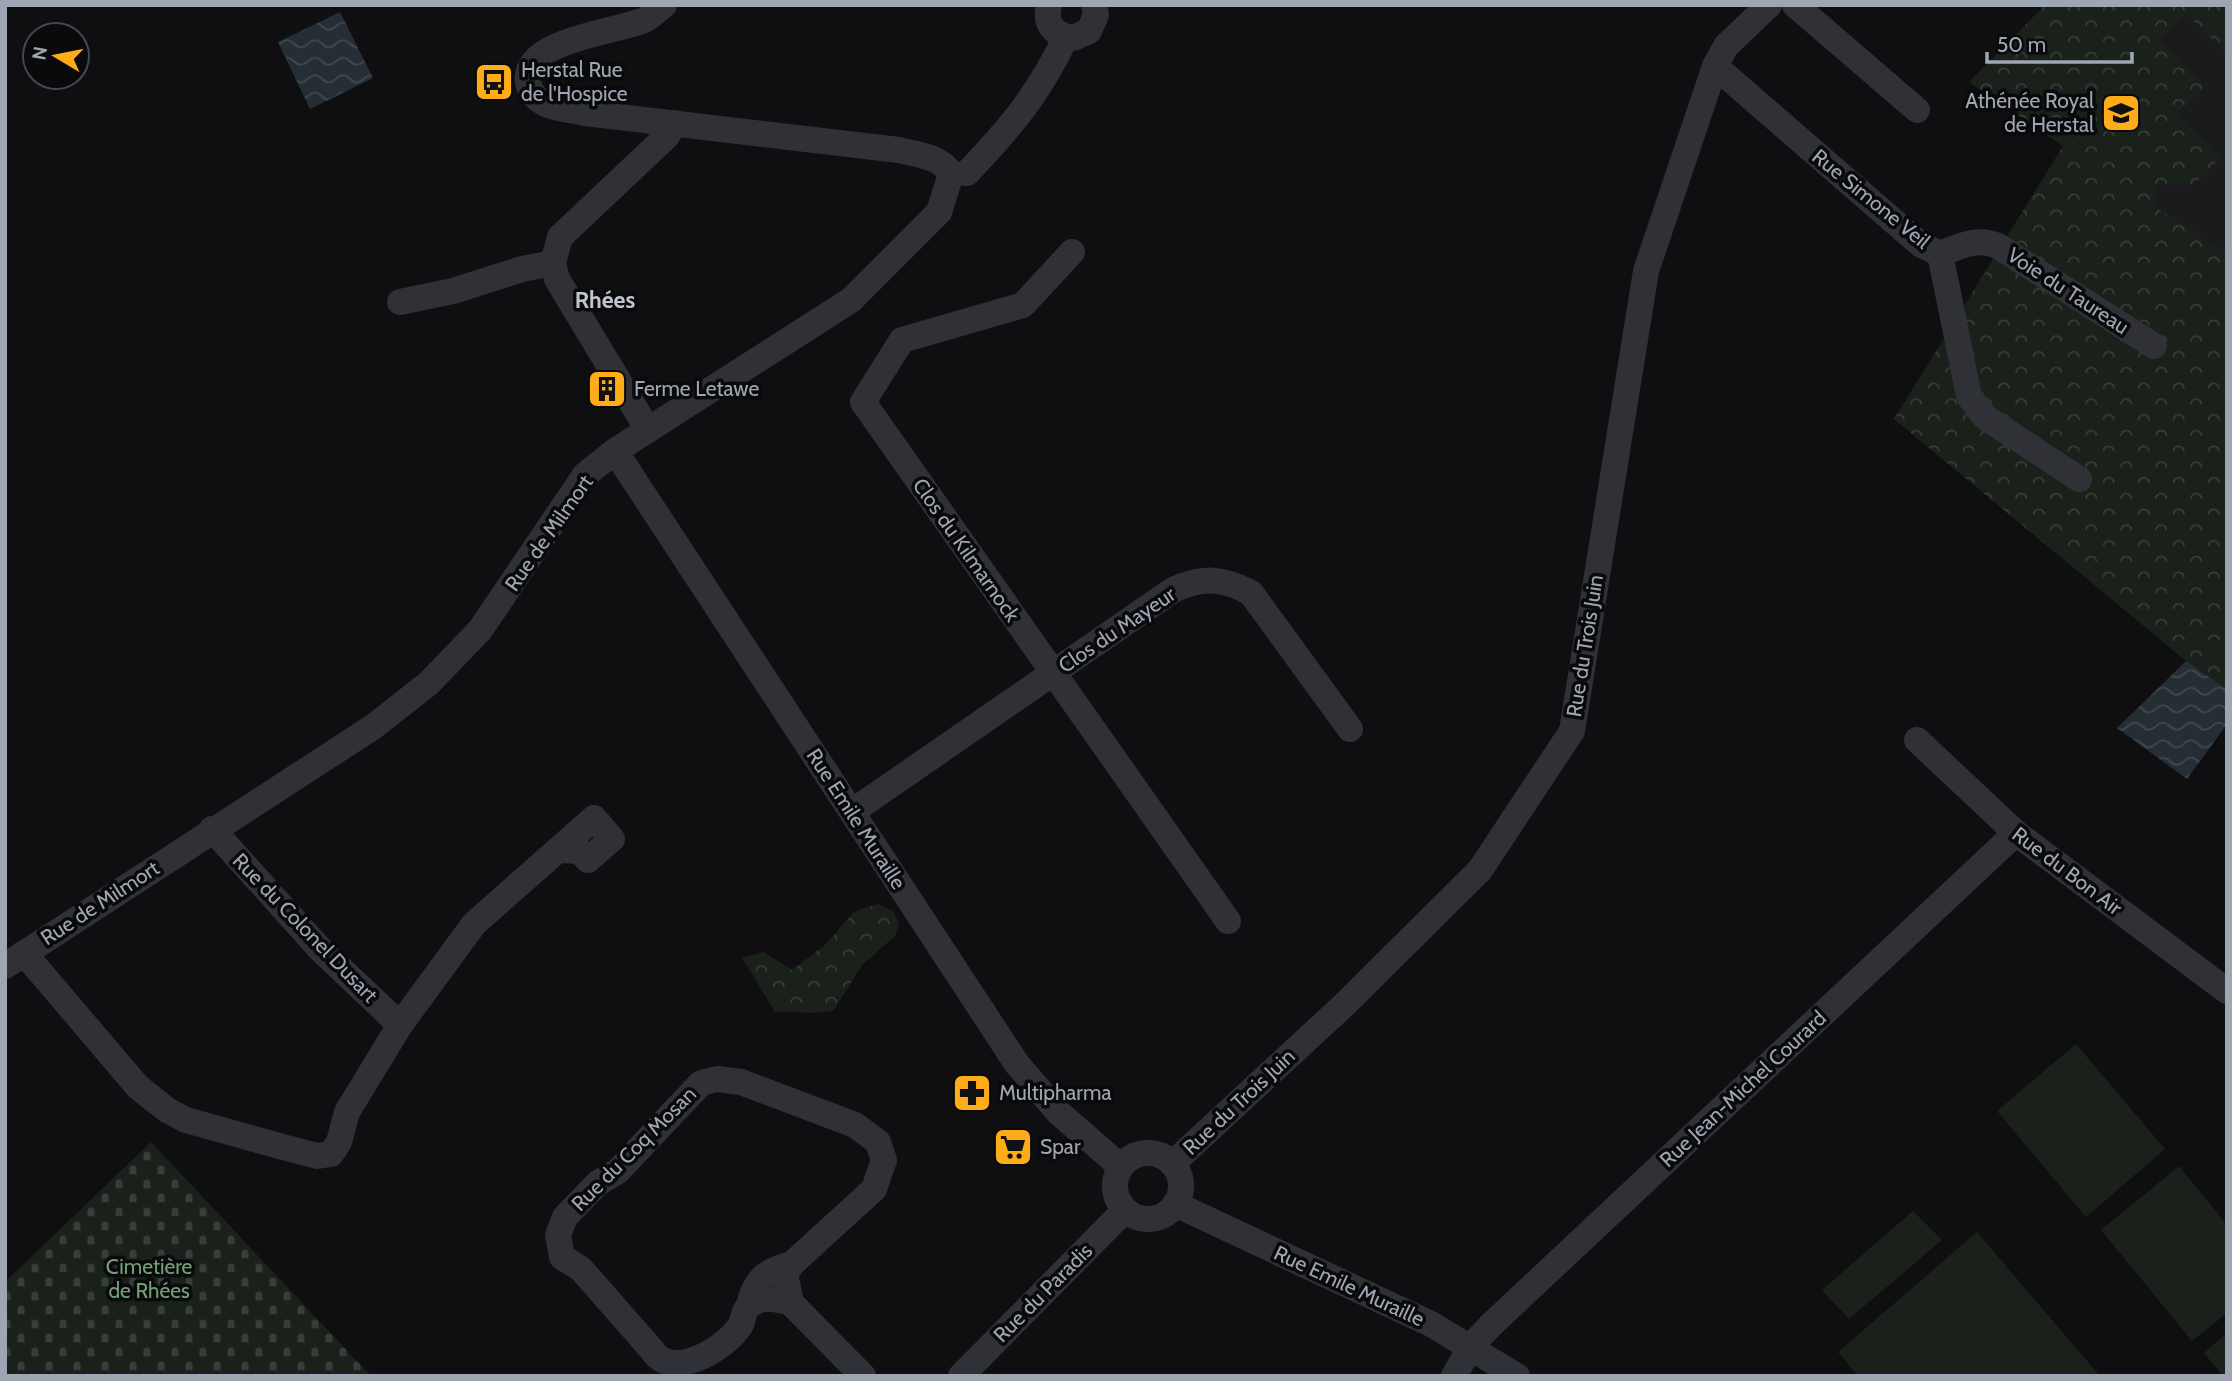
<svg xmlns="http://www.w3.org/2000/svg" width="2232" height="1381" viewBox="0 0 2232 1381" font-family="Cabin,sans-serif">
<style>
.built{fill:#1b1b1e}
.forest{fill:url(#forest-crowns)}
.cemetery{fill:url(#cemetery-stones)}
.pitch{fill:#19211a}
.water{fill:url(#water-waves)}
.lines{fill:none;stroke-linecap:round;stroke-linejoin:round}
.minor{stroke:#303136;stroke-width:26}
.labels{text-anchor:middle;stroke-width:7;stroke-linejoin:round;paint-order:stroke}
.poi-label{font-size:21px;fill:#9fa6b3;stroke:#0a0a0c;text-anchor:start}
.street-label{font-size:21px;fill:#9fa6b3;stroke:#0a0a0c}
.park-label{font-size:21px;fill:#74a076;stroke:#0a0a0c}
.neighbourhood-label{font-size:23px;font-weight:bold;fill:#c0c5cf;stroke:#0a0a0c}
</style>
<defs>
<pattern id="forest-crowns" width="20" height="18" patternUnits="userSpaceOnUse" patternTransform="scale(1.75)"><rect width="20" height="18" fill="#19211a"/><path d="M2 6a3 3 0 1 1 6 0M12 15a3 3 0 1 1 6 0" fill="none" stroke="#373e39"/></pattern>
<pattern id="cemetery-stones" width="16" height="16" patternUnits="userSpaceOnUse" patternTransform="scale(1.75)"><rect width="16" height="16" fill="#19211a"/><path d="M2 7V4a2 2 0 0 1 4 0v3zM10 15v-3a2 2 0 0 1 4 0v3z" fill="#373e39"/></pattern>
<pattern id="water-waves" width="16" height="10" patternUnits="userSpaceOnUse" patternTransform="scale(1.75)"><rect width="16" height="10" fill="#252e35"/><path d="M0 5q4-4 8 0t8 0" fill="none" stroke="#414950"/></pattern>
</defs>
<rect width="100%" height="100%" fill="#0f0f11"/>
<path class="built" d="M2045 5H2227V255L1969 82Z"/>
<g class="forest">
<path d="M2045 5H2227V55L2186 14 2160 40 2205 86 2177 113 2220 158 2193 185H2156L2154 206 2227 253V689L2186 661 1894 419 2063 146 1969 82Z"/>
<path d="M878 904 894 912 899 925 895 936 862 965 834 1010C815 1015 795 1011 775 1012L742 958 764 952 792 970 825 945 855 911Z"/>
</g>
<path class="cemetery" d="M151 1142 371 1376H5V1282Z"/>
<g class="pitch">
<path d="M2076 1044 2165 1149 2086 1217 1997 1111Z"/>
<path d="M2179 1166 2227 1225V1313L2192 1341 2101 1230Z"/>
<path d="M1913 1211 1942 1240 1849 1319 1822 1290Z"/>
<path d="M1977 1232 2100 1376H1858L1838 1352Z"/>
<path d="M2227 1333V1376H2223L2204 1353Z"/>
</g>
<g class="water">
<path d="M340 12 373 78 310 109 278 42Z"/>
<path d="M2186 661 2227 689V724L2187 779 2117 728Z"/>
</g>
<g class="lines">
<g class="minor">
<path d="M1049 5C1044 24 1054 35 1073 38L1089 31 1096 15 1094 5"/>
<path d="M1795 5 1917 110"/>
<path d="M1715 66 1920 244 1940 254 1969 396 1985 417 2079 479"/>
<path d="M967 173C1011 127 1038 95 1066 37"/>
<path d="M1072 252 1023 305 902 340 863 402 1228 921"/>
<path d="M1940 254C1961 246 1977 237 1998 246L2154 346"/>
<path d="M400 302 453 291 522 269 553 263"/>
<path d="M648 430 557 279 553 263 560 237 667 136 674 123"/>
<path d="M615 451 1017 1064 1059 1113 1121 1167"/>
<path d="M1917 740 2016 833 2227 991"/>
<path d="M853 811 1173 590C1203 576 1223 578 1251 593L1350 729"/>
<path d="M212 829 320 949 400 1025"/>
<path d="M24 953 138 1087 167 1110 186 1120 283 1147 317 1156 331 1154 339 1142 347 1112 400 1025 474 924 594 818 612 839 588 860 580 851 558 850"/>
<path d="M5 966 373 727 429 683 480 630 585 475 615 451 851 300 939 212 951 174C941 156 917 155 899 150L585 113C564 108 533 109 528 82 522 41 613 32 642 21 650 18 657 10 664 5"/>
<circle cx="1148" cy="1186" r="33"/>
<path d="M1172 1164 1344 1005 1480 870 1572 731 1646 271 1715 66 1726 46 1769 5"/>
<path d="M1175 1204 1431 1324 1517 1376"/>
<path d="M791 1303C776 1299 761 1295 749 1306 742 1312 744 1320 740 1326 724 1350 671 1381 652 1350L581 1269 562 1257 558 1235 565 1217 598 1183 618 1171 701 1083 717 1079 741 1082 855 1125 878 1142 884 1160 874 1189 794 1262 787 1270 786 1279 791 1303 863 1376"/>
<path d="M749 1305C756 1277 766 1271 792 1264"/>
<path d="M961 1376 1125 1210"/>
<path d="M1454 1376 1471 1346 1492 1324 2016 833"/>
</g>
</g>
<defs>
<g id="bus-square" transform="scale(2.0125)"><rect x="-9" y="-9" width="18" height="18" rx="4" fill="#ffac19" stroke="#0a0a0c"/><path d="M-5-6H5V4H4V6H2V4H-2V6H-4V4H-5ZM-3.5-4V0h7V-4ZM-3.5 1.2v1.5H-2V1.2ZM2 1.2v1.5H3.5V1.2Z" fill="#111"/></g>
<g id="school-square" transform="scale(2.0125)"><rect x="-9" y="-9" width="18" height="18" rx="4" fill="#ffac19" stroke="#0a0a0c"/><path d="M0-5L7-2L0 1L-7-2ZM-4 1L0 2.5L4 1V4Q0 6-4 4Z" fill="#111"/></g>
<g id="building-square" transform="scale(2.0125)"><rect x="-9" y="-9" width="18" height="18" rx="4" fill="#ffac19" stroke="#0a0a0c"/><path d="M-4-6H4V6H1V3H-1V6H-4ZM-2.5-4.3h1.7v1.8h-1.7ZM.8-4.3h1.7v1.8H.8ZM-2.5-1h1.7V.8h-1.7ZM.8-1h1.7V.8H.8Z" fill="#111"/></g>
<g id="pharmacy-square" transform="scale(2.0125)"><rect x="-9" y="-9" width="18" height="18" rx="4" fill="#ffac19" stroke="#0a0a0c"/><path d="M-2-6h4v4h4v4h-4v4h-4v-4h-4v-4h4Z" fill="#111"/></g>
<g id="supermarket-square" transform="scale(2.0125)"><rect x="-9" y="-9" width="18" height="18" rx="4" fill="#ffac19" stroke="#0a0a0c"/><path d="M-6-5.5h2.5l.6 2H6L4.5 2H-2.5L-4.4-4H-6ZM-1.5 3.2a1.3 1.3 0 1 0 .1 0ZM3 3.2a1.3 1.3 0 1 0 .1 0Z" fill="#111"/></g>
</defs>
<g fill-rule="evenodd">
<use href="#bus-square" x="494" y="82"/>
<use href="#school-square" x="2121" y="113"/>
<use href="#building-square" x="607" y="389"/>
<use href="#pharmacy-square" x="972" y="1093"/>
<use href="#supermarket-square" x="1013" y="1147"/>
</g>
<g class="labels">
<g class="poi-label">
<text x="521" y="77">Herstal Rue<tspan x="521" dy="24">de l'Hospice</tspan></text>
<text x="2094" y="108" text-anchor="end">Athénée Royal<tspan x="2094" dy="24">de Herstal</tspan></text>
<text x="634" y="396">Ferme Letawe</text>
<text x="999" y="1100">Multipharma</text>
<text x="1040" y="1154">Spar</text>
</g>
<g class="street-label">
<text transform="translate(1871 199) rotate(39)" y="7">Rue Simone Veil</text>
<text transform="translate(2068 291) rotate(33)" y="7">Voie du Taureau</text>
<text transform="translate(549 533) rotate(-55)" y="7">Rue de Milmort</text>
<text transform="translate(966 550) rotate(55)" y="7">Clos du Kilmarnock</text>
<text transform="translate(1117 630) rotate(-34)" y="7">Clos du Mayeur</text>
<text transform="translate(1585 646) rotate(-81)" y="7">Rue du Trois Juin</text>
<text transform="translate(856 819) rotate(57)" y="7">Rue Emile Muraille</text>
<text transform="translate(2067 871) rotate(37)" y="7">Rue du Bon Air</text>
<text transform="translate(100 903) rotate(-33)" y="7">Rue de Milmort</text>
<text transform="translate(305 928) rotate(46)" y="7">Rue du Colonel Dusart</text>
<text transform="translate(1743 1089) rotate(-43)" y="7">Rue Jean-Michel Courard</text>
<text transform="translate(1239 1102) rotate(-43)" y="7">Rue du Trois Juin</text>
<text transform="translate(634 1149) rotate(-45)" y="7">Rue du Coq Mosan</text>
<text transform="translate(1349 1286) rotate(25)" y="7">Rue Emile Muraille</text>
<text transform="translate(1043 1293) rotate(-45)" y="7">Rue du Paradis</text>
</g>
<g class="park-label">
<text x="149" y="1274">Cimetière<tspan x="149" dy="24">de Rhées</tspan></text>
</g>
<g class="neighbourhood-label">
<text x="605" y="308">Rhées</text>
</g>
</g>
<rect width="2232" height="1381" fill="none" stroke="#9fa6b3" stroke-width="14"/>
<g transform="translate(56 56) rotate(280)"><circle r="33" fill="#0a0a0c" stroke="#46484f" stroke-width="2"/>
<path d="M0-5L12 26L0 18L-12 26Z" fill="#ffac19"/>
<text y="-10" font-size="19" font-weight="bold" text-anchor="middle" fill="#9fa6b3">N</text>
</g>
<path d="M1987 52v10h145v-10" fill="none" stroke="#9fa6b3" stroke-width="3.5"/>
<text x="1997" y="52" font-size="21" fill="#9fa6b3" stroke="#0a0a0c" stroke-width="5" paint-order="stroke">50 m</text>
</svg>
